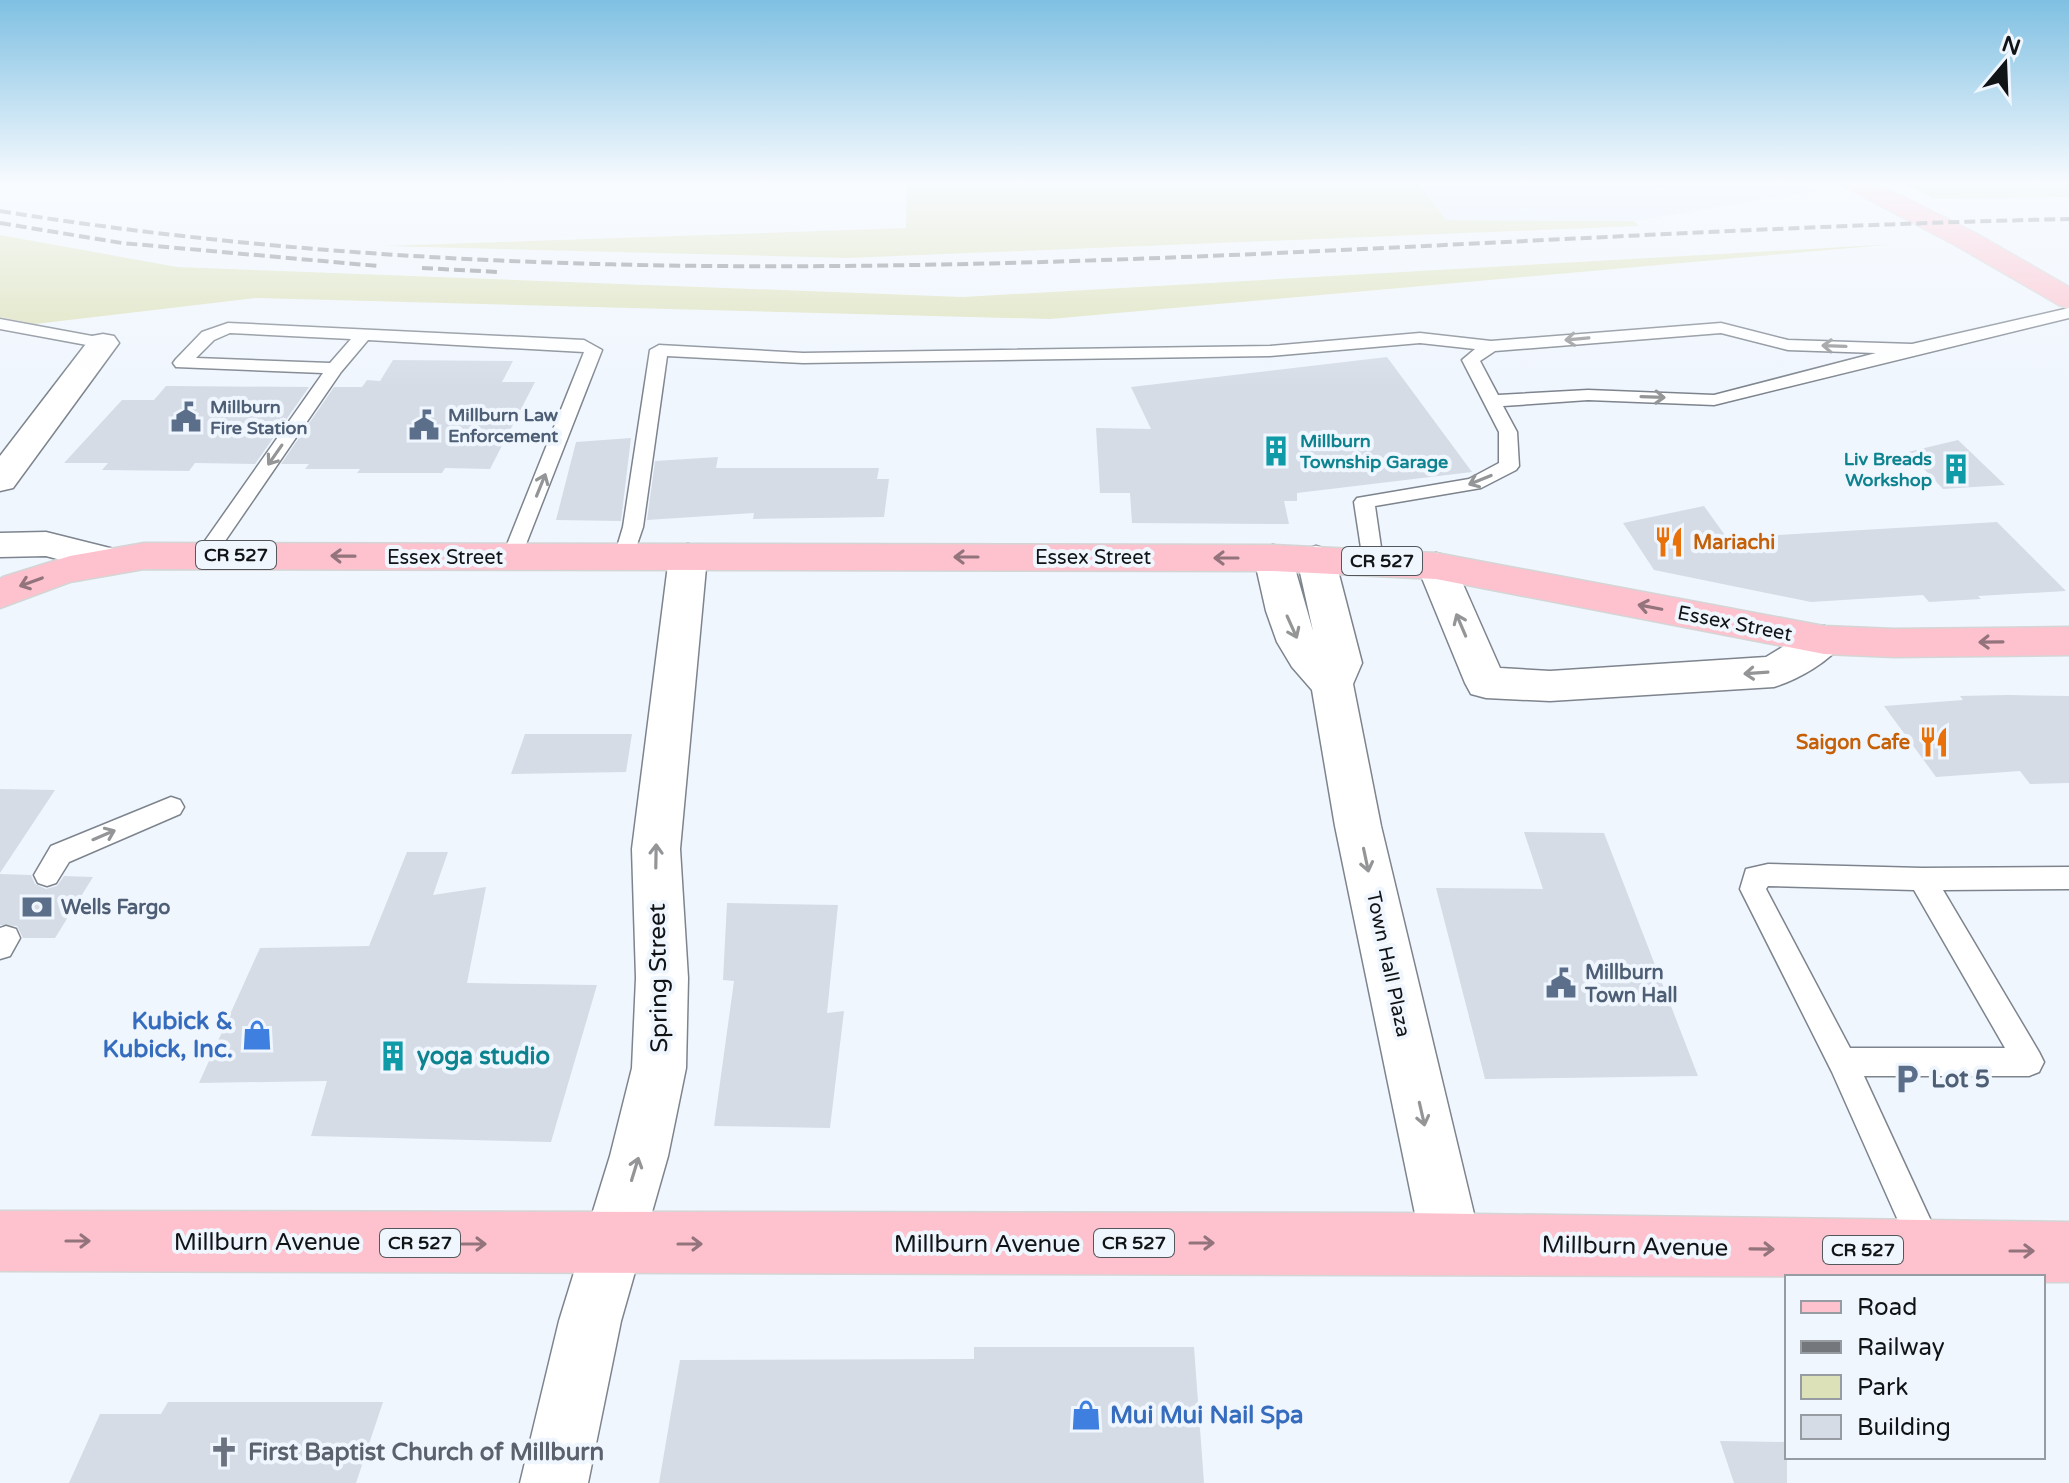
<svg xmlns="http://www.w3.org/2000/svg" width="2069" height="1483" viewBox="0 0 2069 1483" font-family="'Varela Round',sans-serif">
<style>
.built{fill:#e1eefe}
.green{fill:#dce1b8}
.building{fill:#d5dce6}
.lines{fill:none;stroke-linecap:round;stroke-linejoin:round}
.lane-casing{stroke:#7d848d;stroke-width:3}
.street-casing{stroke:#7d848d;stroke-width:3}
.primary-casing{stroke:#d4d5d5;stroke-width:3}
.lane{fill:#fff;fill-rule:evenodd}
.street{fill:#fff;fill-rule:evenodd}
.primary{fill:#fdc2ce;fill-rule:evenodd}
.rail{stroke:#74787d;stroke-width:4;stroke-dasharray:11 5;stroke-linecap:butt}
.oneway{stroke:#949597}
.oneway2{stroke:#93747c}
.labels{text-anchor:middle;stroke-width:8;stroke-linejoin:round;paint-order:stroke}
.far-service-label{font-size:18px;font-weight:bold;fill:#4e5e75;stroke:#f0f6fe;text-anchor:start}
.far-culture-label{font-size:18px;font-weight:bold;fill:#0d838f;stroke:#f0f6fe;text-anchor:start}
.shield{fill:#f0f6fe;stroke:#54585c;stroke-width:2}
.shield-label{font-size:18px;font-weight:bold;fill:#111417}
.food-label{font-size:20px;font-weight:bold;fill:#c56008;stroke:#f0f6fe;text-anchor:start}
.street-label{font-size:20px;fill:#111417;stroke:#f0f6fe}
.service-label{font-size:20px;font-weight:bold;fill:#4e5e75;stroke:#f0f6fe;text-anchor:start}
.near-street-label{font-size:24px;fill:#111417;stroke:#f0f6fe}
.near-shop-label{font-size:24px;font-weight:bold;fill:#366cbe;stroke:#f0f6fe;text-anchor:end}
.near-culture-label{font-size:24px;font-weight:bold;fill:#0d838f;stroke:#f0f6fe;text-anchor:start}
.near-service-label{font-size:24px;font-weight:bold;fill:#4e5e75;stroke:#f0f6fe;text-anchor:start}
.near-worship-label{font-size:24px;font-weight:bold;fill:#5b616d;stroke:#f0f6fe;text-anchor:start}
</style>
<rect width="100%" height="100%" fill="#f0f6fe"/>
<path class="built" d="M1417 181H1825L1838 187 1634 221 1445 220Z"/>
<g class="green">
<path d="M907 181H1417L1446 220 1634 221 1639 226 847 258 383 246 906 228Z"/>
<path d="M1900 181H2069V197L1933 199Z"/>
<path d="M0 235 177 267 963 297 1895 244 1050 319 256 298 35 324 0 317Z"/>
</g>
<g class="building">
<path d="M1387 357 1472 472 1297 493V501H1284L1289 524 1132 523 1130 493H1100L1096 428 1151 429 1131 387Z"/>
<path d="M393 360 513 361 502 382H535L490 469 445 468 442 473H357L360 469H305L309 464H281L334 387H362L367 380 380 381Z"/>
<path d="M166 386 309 387 255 464 195 463 189 471 102 470 108 463H64L122 400H154Z"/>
<path d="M631 438 621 521 556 520 576 442Z"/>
<path d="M1958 440 2005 485 1943 489 1908 452Z"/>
<path d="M718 457 716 468H879L877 479H889L884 517 753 519 754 513 647 520 655 461Z"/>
<path d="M1704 506 1727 538 1997 522 2066 591 1978 596 1981 599 1929 602 1923 595 1811 602 1654 570 1623 523Z"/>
<path d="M2008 695 2069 696V783L2030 784 2020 771 1936 777 1884 706 1963 700 1960 696Z"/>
<path d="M525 734H632L626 772 511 774Z"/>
<path d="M0 789 55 790 0 873Z"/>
<path d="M1524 832 1604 833 1698 1076 1485 1079 1436 888 1543 889Z"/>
<path d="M407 852H448L433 895 486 887 467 983 597 985 551 1142 311 1136 327 1081 199 1083 260 948 369 946Z"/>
<path d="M0 874 31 875 35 884 46 889 57 886 64 876 93 877 55 938H23L17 926 0 925Z"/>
<path d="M727 903 838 905 827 1013 844 1011 830 1128 714 1126 734 981 723 980Z"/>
<path d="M974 1347H1194L1204 1483H659L680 1360 974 1359Z"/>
<path d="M168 1402H383L356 1483H69L100 1414H161Z"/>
<path d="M1720 1441 1787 1442V1483H1734Z"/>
</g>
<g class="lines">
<g class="lane-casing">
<g id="lane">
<path d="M1653 181H1669L1659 186Z"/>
<path d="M2069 308V318L1714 405 1588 400 1503 406 1517 432 1519 466 1516 470 1481 488 1375 506 1383 561 1373 568 1363 561 1354 502 1357 498 1469 479 1499 463V432L1462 360 1475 349 1420 343 1270 356 803 363 667 356 643 527 631 562 624 564 614 557 623 527 650 350 659 345 803 353 1270 346 1420 333 1491 341 1721 323 1788 340 1912 344ZM1721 333 1788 350 1876 353 1714 395 1588 390 1498 395 1480 361 1495 351Z"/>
<path d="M0 319 103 338 111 343 103 348 0 329Z"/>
<path d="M228 323 584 340 602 350 519 562 512 564 502 557 584 352 368 340 341 372 212 560 205 562 195 555 323 373 176 367 173 363 176 359 202 332ZM230 333 351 339 330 363 196 358 214 340Z"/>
<path d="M171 797 180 800 184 807 180 814 69 862 56 883 47 886 38 883 34 875 51 846Z"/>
<path d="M1768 864 1922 868 2069 867V889L1943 890 2039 1052 2044 1062 2039 1072 2029 1076H1864L1944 1249 1940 1261 1928 1265 1916 1261 1832 1072 1740 889 1746 869ZM1768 886 1914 890 2005 1048H1850L1766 889Z"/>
<path d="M6 926 16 929 20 938 10 956 0 959V928Z"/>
</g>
</g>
<g class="street-casing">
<g id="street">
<path d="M103 334 114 336 119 343 13 488 0 491V456L92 336Z"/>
<path d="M46 532 122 551 128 560 122 569 109 573 46 556 0 557V533Z"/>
<path d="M688 544 701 548 707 557 680 849 688 978 686 1068 668 1156 621 1321 588 1483H520L559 1321 610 1156 632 1068 636 978 632 849 669 557 675 548Z"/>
<path d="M1273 545 1286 549 1292 558 1313 631 1297 559 1303 550 1316 546 1329 550 1335 559 1362 663 1353 684 1381 826 1481 1243 1472 1264 1451 1273 1430 1264 1421 1243 1335 826 1312 690 1292 667 1277 642 1266 611 1254 558 1260 549Z"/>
<path d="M1436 553 1450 557 1455 566 1500 668 1550 671 1766 657 1810 630 1824 626 1838 630 1844 640C1832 661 1797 680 1774 687L1550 701 1486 698 1471 694 1465 683 1417 566 1422 557Z"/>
</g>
</g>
<g class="primary-casing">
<g id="primary">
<path d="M1839 181H1872L1977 234 2069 287V308L2059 305 1957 246 1843 186Z"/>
<path d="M144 543 1273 545 1436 553 1824 626 1894 629 2069 627V655L1894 657 1824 654 1436 579 1273 571 144 569 70 582 0 608V579L3 577 70 556Z"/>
<path d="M0 1211 1406 1213 2069 1222V1282H2043V1277L0 1271Z"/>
</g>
</g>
<use href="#lane" class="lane"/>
<use href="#street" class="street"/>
<use href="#primary" class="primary"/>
<g class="rail">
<path d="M0 211C686 322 1379 234 2069 219"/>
<path d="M0 223 122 243 378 266"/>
<path d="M422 268 498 272"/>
</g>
</g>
<defs><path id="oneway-shaft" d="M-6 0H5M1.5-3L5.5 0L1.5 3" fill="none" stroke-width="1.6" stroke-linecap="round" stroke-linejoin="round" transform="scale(2)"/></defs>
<g class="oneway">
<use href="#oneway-shaft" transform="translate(1577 339) rotate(175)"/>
<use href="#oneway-shaft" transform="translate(1834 346) rotate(-178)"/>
<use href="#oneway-shaft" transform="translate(1653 397) rotate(2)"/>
<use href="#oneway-shaft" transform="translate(275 455) rotate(125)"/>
<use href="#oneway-shaft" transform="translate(1480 480) rotate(158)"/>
<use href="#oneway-shaft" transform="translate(541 485) rotate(-68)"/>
<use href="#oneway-shaft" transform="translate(1461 625) rotate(-113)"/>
<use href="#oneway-shaft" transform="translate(1292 627) rotate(66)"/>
<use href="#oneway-shaft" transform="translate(1756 673) rotate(176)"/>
<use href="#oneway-shaft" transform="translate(104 835) rotate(-23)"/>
<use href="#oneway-shaft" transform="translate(656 856) rotate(-89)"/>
<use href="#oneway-shaft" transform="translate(1366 860) rotate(78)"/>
<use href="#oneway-shaft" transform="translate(1422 1114) rotate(77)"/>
<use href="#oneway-shaft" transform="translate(635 1169) rotate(-73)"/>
</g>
<g class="oneway2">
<use href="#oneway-shaft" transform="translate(343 556) rotate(-179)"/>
<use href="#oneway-shaft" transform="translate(966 557) rotate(-180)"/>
<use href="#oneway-shaft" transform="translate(1226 558) rotate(-180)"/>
<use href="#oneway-shaft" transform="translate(31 582) rotate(160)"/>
<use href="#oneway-shaft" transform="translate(1650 607) rotate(-169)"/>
<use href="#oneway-shaft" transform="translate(1991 642) rotate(179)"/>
<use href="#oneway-shaft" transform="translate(78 1241)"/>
<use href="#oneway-shaft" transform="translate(1202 1243)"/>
<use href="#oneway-shaft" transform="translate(474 1244)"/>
<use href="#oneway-shaft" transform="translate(690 1244)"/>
<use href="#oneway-shaft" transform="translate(1762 1249) rotate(1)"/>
<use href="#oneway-shaft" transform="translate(2022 1251)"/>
</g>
<linearGradient id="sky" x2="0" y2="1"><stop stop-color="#7fc0e2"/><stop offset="0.47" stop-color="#f8fbff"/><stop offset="1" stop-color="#f8fbff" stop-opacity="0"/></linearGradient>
<rect width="2069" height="389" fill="url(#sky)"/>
<defs>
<g id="civic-bare" transform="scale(2.4)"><path d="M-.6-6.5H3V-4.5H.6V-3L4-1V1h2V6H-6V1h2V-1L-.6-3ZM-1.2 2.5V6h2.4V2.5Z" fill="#5c6f8a" stroke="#f0f6fe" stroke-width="2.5" paint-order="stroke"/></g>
<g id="building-bare" transform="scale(2.4)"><path d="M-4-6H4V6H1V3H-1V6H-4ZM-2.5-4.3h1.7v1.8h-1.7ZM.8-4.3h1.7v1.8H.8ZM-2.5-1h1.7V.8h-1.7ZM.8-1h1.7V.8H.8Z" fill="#0f9aa8" stroke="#f0f6fe" stroke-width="2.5" paint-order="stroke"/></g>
<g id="restaurant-bare" transform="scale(2.4)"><path d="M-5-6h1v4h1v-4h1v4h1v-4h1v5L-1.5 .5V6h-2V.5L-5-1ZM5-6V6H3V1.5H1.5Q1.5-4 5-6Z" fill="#e8710a" stroke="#f0f6fe" stroke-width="2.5" paint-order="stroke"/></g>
<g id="bank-bare" transform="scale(2.4)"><path d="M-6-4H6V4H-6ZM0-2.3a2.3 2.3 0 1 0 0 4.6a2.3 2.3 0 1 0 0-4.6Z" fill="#5c6f8a" stroke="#f0f6fe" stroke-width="2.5" paint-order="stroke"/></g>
<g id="shop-bare" transform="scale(2.4)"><path d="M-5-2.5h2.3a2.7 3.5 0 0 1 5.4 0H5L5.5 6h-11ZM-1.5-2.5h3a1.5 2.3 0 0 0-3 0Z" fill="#3f7fe0" stroke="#f0f6fe" stroke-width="2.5" paint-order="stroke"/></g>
<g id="parking-bare" transform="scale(2.4)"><path d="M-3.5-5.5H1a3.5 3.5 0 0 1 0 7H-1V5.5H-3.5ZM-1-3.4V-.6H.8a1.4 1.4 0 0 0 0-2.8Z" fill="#5c6f8a" stroke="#f0f6fe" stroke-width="2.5" paint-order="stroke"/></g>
<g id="church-bare" transform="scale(2.4)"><path d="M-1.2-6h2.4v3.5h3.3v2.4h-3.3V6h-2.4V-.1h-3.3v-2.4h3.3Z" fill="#6b7280" stroke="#f0f6fe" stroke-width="2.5" paint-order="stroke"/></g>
</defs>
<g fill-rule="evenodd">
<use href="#civic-bare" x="186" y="417"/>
<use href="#civic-bare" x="424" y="425"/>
<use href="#building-bare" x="1276" y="451"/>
<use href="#building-bare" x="1956" y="469"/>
<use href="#restaurant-bare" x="1669" y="542"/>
<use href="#restaurant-bare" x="1934" y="742"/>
<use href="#bank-bare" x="37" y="907"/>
<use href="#civic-bare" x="1561" y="983"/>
<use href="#shop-bare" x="257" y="1035"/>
<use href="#building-bare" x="393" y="1056"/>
<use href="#parking-bare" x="1907" y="1079"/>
<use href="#shop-bare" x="1086" y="1415"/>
<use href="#church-bare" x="224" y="1452"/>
</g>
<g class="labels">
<g class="far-service-label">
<text x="210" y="413">Millburn<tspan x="210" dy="21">Fire Station</tspan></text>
<text x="448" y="421">Millburn Law<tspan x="448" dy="21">Enforcement</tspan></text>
</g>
<g class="far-culture-label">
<text x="1300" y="447">Millburn<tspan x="1300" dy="21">Township Garage</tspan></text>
<text x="1932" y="465" text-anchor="end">Liv Breads<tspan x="1932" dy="21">Workshop</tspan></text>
</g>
<g class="shield">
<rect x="196" y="541" width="80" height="28" rx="6"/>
<rect x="1342" y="547" width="80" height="28" rx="6"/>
<rect x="380" y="1229" width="80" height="28" rx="6"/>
<rect x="1094" y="1229" width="80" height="28" rx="6"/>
<rect x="1823" y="1236" width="80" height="28" rx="6"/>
</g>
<g class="shield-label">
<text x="236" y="561">CR 527</text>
<text x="1382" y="567">CR 527</text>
<text x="420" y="1249">CR 527</text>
<text x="1134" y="1249">CR 527</text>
<text x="1863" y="1256">CR 527</text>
</g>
<g class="food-label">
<text x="1693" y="549">Mariachi</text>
<text x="1910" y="749" text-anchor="end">Saigon Cafe</text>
</g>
<g class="street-label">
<text x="445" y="564">Essex Street</text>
<text x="1093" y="564">Essex Street</text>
<text transform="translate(1735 623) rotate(11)" y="7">Essex Street</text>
<text transform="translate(1389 964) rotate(78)" y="7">Town Hall Plaza</text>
</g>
<g class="service-label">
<text x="61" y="914">Wells Fargo</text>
<text x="1585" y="979">Millburn<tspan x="1585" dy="23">Town Hall</tspan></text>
</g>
<g class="near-street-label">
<text transform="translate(658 978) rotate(-91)" y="8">Spring Street</text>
<text x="267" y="1250">Millburn Avenue</text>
<text x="987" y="1252">Millburn Avenue</text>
<text transform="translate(1635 1246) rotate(1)" y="8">Millburn Avenue</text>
</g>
<g class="near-shop-label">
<text x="233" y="1029">Kubick &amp;<tspan x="233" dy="28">Kubick, Inc.</tspan></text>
<text x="1110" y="1423" text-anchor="start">Mui Mui Nail Spa</text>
</g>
<g class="near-culture-label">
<text x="417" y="1064">yoga studio</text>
</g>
<g class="near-service-label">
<text x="1931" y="1087">Lot 5</text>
</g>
<g class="near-worship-label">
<text x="248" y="1460">First Baptist Church of Millburn</text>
</g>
</g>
<rect x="1785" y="1275" width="260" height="184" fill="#f0f6fe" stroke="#979ca2" stroke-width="2"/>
<rect x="1801" y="1301" width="40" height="12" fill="#fdc2ce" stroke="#979ca2" stroke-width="2"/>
<text x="1857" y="1315" font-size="24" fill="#111417">Road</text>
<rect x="1801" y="1341" width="40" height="12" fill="#74787d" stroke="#979ca2" stroke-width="2"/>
<text x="1857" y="1355" font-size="24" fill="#111417">Railway</text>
<rect x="1801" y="1375" width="40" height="24" fill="#dce1b8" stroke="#979ca2" stroke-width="2"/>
<text x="1857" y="1395" font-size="24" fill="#111417">Park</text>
<rect x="1801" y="1415" width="40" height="24" fill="#d5dce6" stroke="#979ca2" stroke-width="2"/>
<text x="1857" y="1435" font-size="24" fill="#111417">Building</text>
<g transform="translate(2005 64) rotate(19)" stroke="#f0f6fe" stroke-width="6" paint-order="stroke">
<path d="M0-6L14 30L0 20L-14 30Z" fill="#111417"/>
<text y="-12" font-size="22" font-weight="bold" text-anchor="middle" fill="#111417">N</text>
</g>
</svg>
